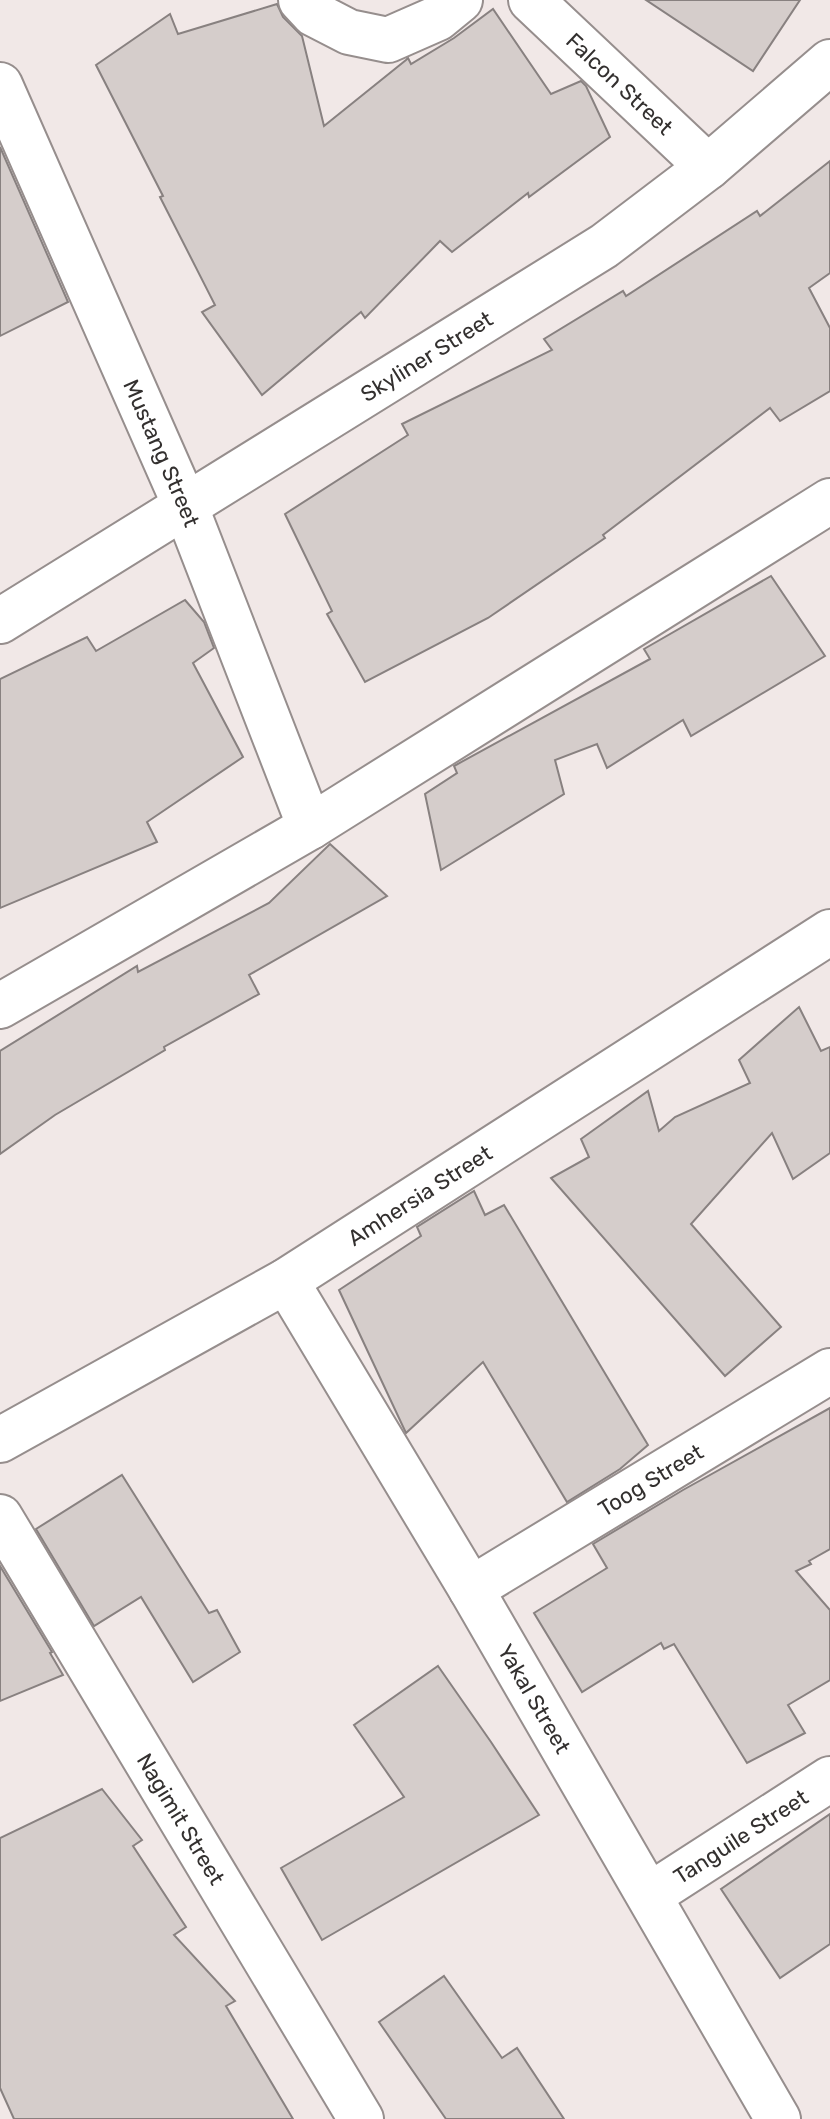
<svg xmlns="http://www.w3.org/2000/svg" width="830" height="2119" viewBox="0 0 830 2119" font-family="Rubik,sans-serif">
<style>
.building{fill:#d5cdcb;stroke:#888180;stroke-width:2}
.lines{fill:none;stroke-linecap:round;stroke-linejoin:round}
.street-casing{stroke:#968e8d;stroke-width:48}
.street{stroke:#fff;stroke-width:44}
.labels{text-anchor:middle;stroke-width:6;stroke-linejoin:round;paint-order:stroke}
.street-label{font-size:22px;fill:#33302f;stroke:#f1e8e7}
</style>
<rect width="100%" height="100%" fill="#f1e8e7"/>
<g class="building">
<path d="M646 0H800L753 71Z"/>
<path d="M277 4 283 17 302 36 324 126 406 60 408 58 411 64 454 38 493 9 551 94 581 81 586 86 610 137 529 197 528 193 452 252 440 241 365 318 361 312 262 395 202 312 215 305 160 197 163 196 96 65 170 14 178 34Z"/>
<path d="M0 147 68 302 0 336Z"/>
<path d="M830 161V273L809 288 830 328V391L780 421 770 408 603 535 605 538 488 618 365 682 327 614 332 611 285 514 408 435 402 424 552 350 544 339 623 291 626 296 757 211 760 216Z"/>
<path d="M771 576 825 656 691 736 683 720 607 768 597 744 555 760 564 794 441 870 425 794 457 773 454 766 650 659 644 649Z"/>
<path d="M185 600 204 622 214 648 193 663 243 757 147 822 157 842 0 908V679L87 637 96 651Z"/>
<path d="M330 844 387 896 249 975 259 994 164 1047 165 1050 55 1115 0 1154V1051L137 966 138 972 269 903Z"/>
<path d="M799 1007 821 1051 830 1047V1153L793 1179 772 1133 691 1224 781 1327 725 1376 551 1178 589 1157 581 1139 648 1091 659 1131 675 1117 750 1083 739 1060Z"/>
<path d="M474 1191 485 1215 504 1205 648 1445 620 1469 567 1502 483 1362 406 1433 339 1290 421 1236 417 1227Z"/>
<path d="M830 1408V1549L809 1561 811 1564 796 1571 830 1610V1680L788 1705 805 1733 747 1763 674 1644 664 1649 661 1643 582 1692 534 1613 607 1568 593 1544 683 1490Z"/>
<path d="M122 1475 209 1613 217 1610 240 1652 193 1682 141 1597 94 1626 36 1529Z"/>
<path d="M0 1566 52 1652 50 1653 63 1675 0 1701Z"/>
<path d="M438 1666 491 1742 539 1815 322 1940 281 1868 404 1797 354 1725Z"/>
<path d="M102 1789 142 1840 133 1846 186 1927 174 1935 235 2001 226 2006 293 2119H14L0 2088V1838Z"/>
<path d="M830 1814V1944L780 1978 721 1889Z"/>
<path d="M444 1976 502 2058 517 2048 564 2119H446L379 2022Z"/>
</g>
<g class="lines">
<g class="street-casing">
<g id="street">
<path d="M301 0 314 14 349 32 388 40 438 18 460 0"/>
<path id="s1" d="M531 0 708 167"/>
<path id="s2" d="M0 85 185 505 310 827"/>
<path id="s3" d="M0 621 604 246 708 167 830 62"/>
<path d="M0 1006 310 827 830 501"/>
<path id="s4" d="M286 1281 471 1589 778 2119"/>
<path id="s5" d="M0 1440 286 1281 830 932"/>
<path id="s6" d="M0 1517 361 2119"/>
<path id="s7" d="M471 1589 830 1371"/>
<path id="s8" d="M650 1895 830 1779"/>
</g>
</g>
<use href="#street" class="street"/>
</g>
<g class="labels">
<g class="street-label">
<text dy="8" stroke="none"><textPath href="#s1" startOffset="122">Falcon Street</textPath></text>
<text dy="8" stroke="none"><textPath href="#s3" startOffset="502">Skyliner Street</textPath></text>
<text dy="8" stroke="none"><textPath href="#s2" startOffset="402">Mustang Street</textPath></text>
<text dy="8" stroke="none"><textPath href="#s5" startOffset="486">Amhersia Street</textPath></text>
<text dy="8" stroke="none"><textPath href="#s7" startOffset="210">Toog Street</textPath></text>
<text dy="8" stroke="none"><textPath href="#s4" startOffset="486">Yakal Street</textPath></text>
<text dy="8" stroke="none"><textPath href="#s6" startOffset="352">Nagimit Street</textPath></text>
<text dy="8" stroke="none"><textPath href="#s8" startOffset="108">Tanguile Street</textPath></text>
</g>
</g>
</svg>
